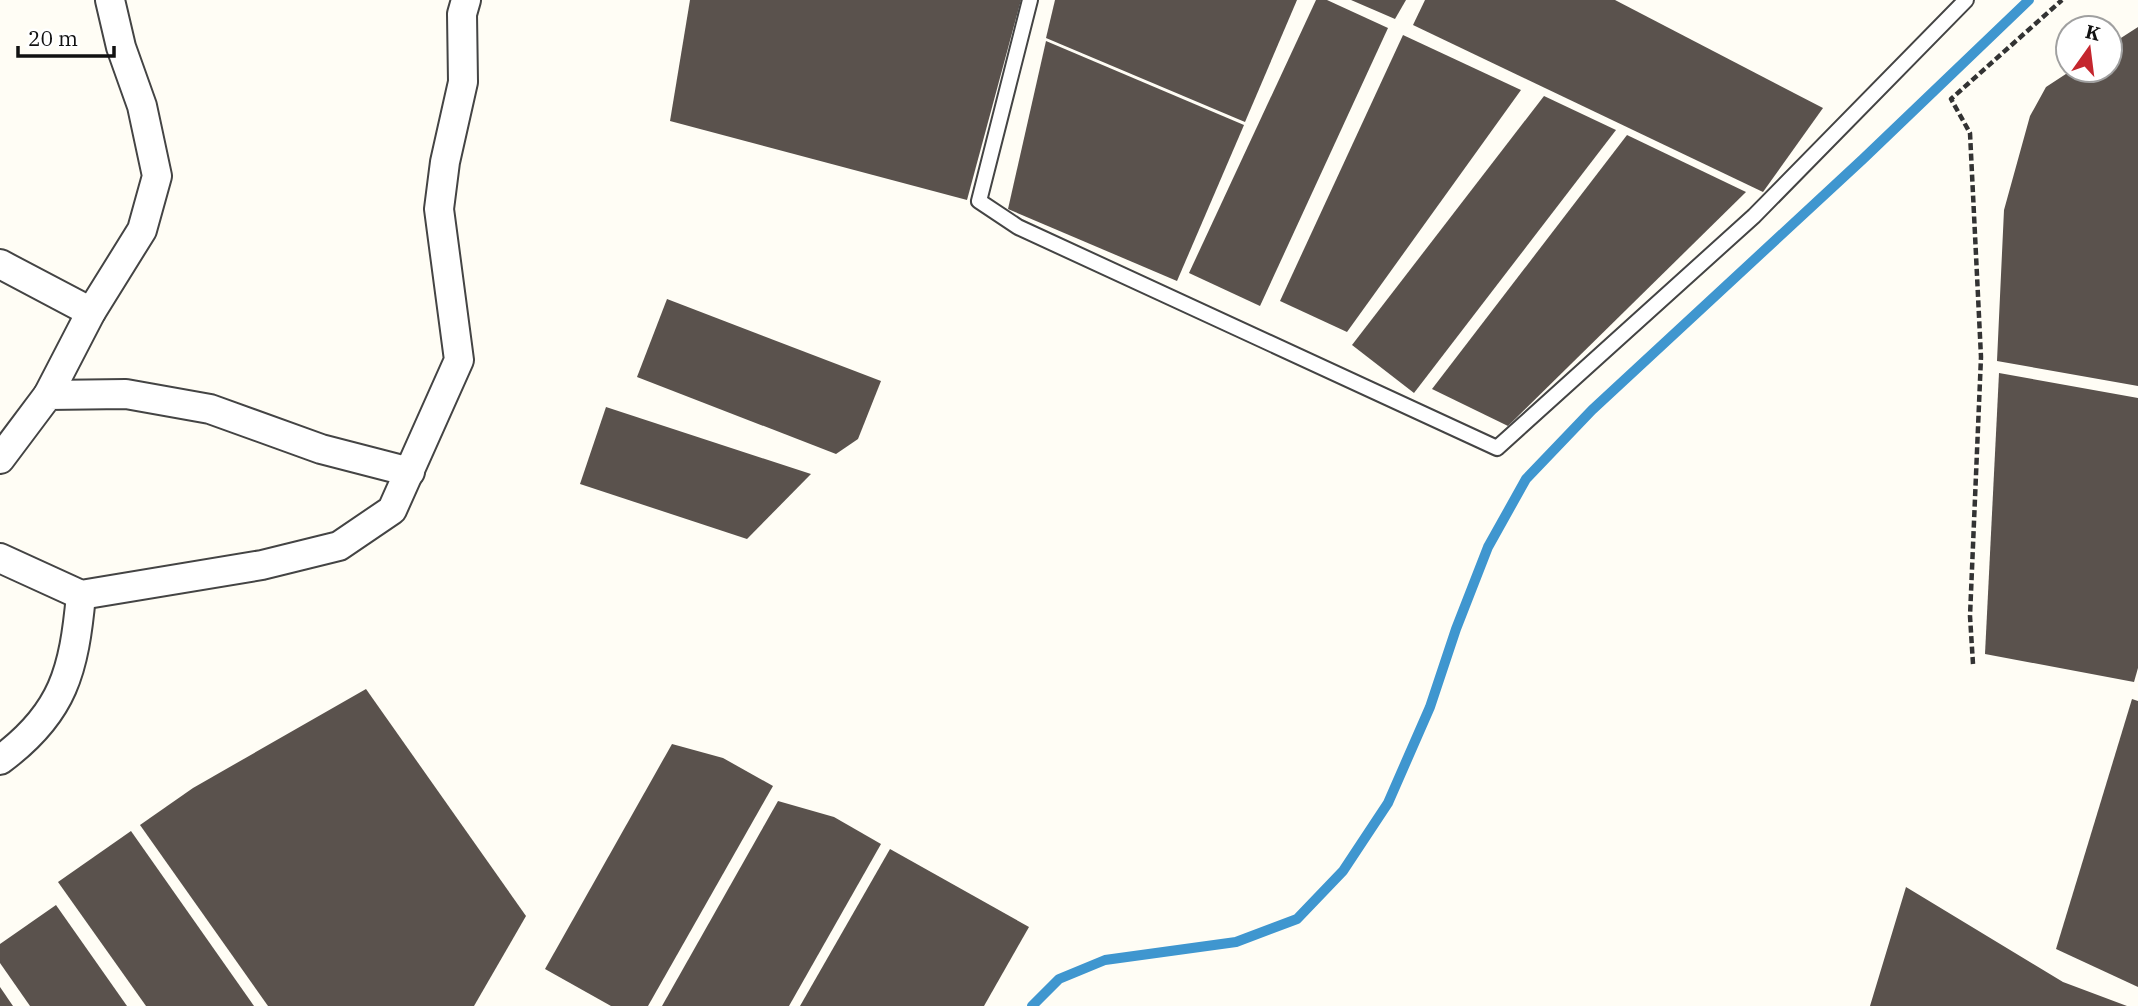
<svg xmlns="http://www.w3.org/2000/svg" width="2138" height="1006" viewBox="0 0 2138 1006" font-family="'IBM Plex Serif',serif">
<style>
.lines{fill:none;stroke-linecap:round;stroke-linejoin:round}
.stream{stroke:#3f96cf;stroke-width:10}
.building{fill:#5a524d}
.lane-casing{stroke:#444;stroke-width:18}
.street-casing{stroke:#444;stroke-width:32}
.path{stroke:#333;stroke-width:4.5;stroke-dasharray:7 3.5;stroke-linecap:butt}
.lane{stroke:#fff;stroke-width:14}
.street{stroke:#fff;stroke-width:28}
</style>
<rect width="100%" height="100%" fill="#fffdf5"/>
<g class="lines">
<path class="stream" d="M1032 1006 1059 979 1105 960 1236 942 1297 919 1343 871 1388 803 1430 707 1456 629 1488 547 1526 479 1592 410 1863 159 2029 0"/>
</g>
<g class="building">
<path d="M690 0H1021L967 200 670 121Z"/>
<path d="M1055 0H1297L1245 122 1046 38Z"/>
<path d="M1316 0H1327L1388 28 1260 306 1189 273Z"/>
<path d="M1351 0H1406L1395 19Z"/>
<path d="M1425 0H1615L1823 108 1763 192 1413 25Z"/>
<path d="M2138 27V386L1997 361 2004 210 2030 116 2046 87 2072 70H2110V45Z"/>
<path d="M1403 35 1521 90 1347 332 1280 301Z"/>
<path d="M1046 41 1244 125 1177 281 1008 209Z"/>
<path d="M1544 96 1616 130 1414 393 1352 345Z"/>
<path d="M1627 135 1746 192 1508 426 1432 389Z"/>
<path d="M667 299 881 381 858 439 836 454 637 377Z"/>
<path d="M1999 373 2138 398V668L2134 682 1985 654Z"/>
<path d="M606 407 811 474 747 539 580 484Z"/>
<path d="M366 689 526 916 474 1006H268L140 825 193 788Z"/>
<path d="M2132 699 2138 701V987L2056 949Z"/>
<path d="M672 744 723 758 773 786 648 1006H611L545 969Z"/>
<path d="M778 801 834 817 881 844 789 1006H662Z"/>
<path d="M131 831 254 1006H146L58 882Z"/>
<path d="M890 849 1029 927 984 1006H800Z"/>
<path d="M1906 887 2063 982 2127 1006H1870Z"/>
<path d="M56 905 127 1006H30L0 963V944Z"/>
<path d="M0 987 13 1006H0Z"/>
</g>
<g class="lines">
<g class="lane-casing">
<path id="lane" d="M1030 0 979 201 1018 227 1497 448 1754 216 1966 0"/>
</g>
<g class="street-casing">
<g id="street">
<path d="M0 264 91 312"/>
<path d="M48 395 91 312 142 230 157 176 142 106 121 47 110 0"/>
<path d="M0 459 48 395 126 394 210 409 321 449 410 472"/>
<path d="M0 558 81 595 262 565 339 546 392 510 459 360 439 209 445 162 463 82 462 14 466 0"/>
<path d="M0 760C64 713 74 670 81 595"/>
</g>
</g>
<path class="path" d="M1973 664 1970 616 1981 357 1970 133 1951 99 2062 0"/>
<use href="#lane" class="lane"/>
<use href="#street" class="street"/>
</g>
<g transform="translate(2089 49) rotate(14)"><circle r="33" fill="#ffffff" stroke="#a0a0a0" stroke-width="2"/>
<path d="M0-5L12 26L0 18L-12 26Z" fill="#c4262e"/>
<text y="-10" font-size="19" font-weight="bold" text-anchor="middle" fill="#111111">K</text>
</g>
<path d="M18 46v10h96v-10" fill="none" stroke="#111111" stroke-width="3.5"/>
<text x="28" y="46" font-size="21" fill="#111111" stroke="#ffffff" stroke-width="5" paint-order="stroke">20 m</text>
</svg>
